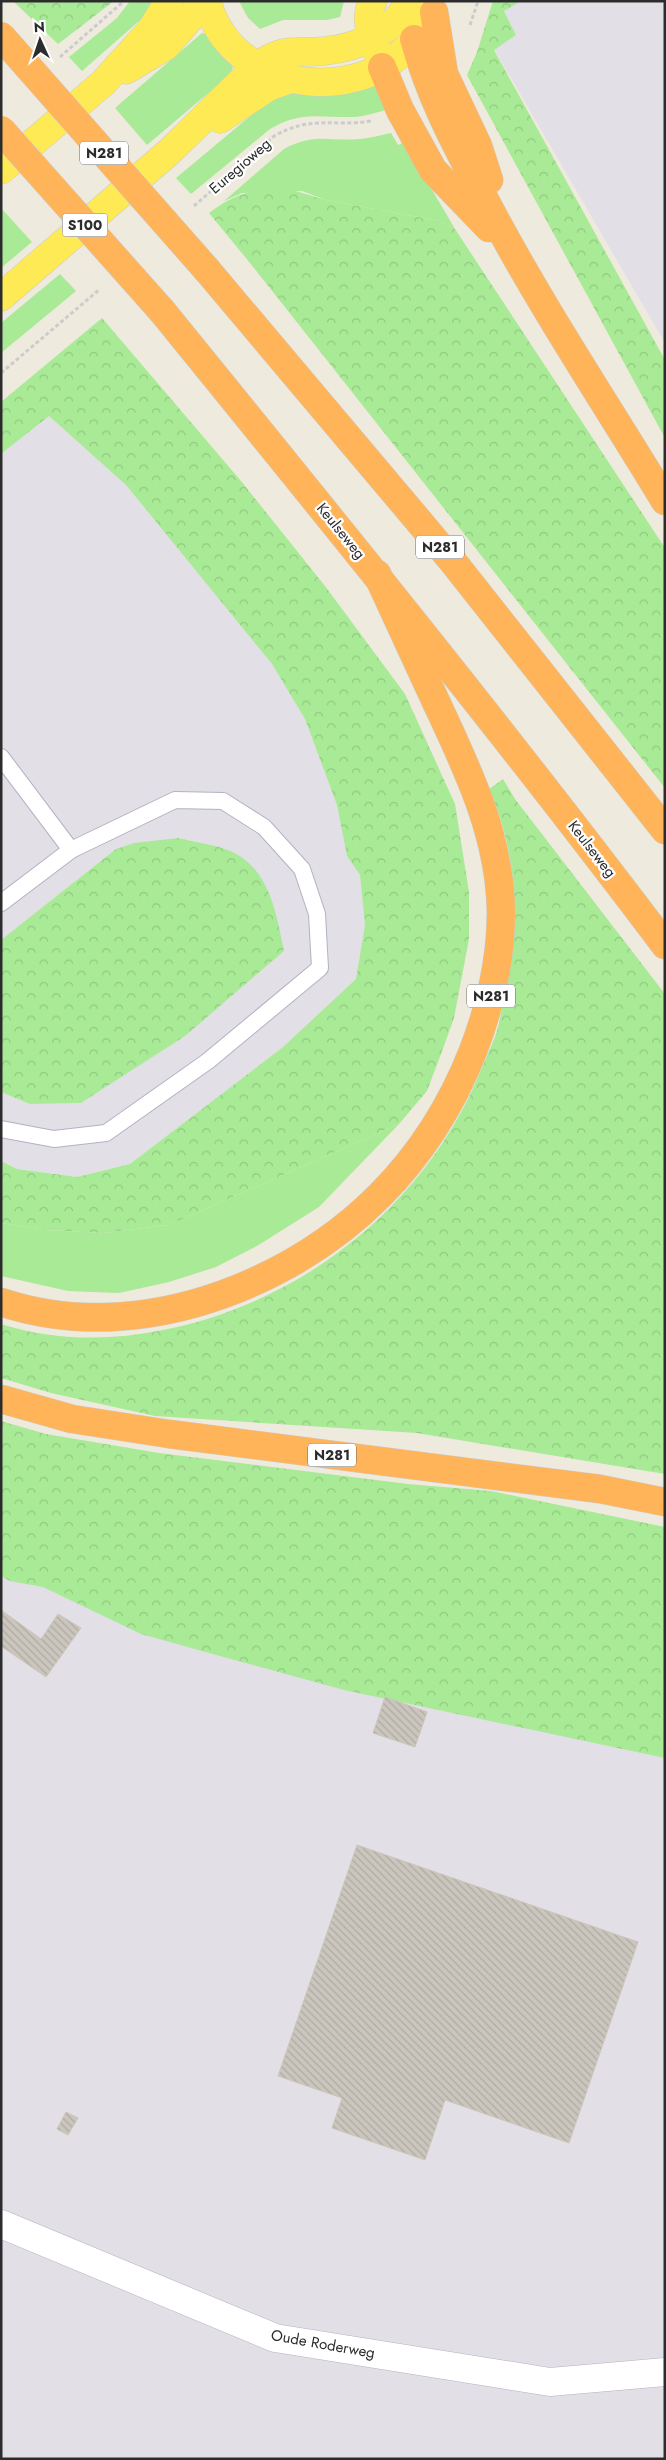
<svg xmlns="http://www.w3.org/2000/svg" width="666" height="2460" viewBox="0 0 666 2460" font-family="Jost,sans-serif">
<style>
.industrial{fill:#e2dfe7}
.grass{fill:#a8ea95}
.forest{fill:url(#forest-crowns)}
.building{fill:url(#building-back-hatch);stroke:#cbc6b7}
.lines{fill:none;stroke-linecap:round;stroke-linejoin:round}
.lane-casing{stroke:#b2b2c1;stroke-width:18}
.street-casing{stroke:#b2b2c1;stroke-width:29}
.primary-casing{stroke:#ccc;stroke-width:29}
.highway-casing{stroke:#ccc;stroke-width:29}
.path{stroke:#ccc;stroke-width:3;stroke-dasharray:4 2.5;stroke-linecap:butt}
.lane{stroke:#fff;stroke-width:16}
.street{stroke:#fff;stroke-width:28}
.primary{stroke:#feea54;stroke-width:28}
.highway{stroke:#ffb459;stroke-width:28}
.highway-bridge-casing{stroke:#ccc;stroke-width:29;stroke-linecap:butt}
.highway-bridge{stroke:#ffb459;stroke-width:28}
.labels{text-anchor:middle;stroke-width:4.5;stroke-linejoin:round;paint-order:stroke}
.shield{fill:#fff;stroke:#6b6b6b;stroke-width:1}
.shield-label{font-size:14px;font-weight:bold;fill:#2c2c2c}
.street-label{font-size:15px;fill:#2c2c2c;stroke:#fff}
</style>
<defs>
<pattern id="forest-crowns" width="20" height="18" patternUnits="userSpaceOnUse" patternTransform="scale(1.25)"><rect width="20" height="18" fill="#a8ea95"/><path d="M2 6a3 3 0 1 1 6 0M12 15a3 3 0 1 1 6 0" fill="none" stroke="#91c981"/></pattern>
<pattern id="building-back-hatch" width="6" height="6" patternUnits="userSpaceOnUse" patternTransform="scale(1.25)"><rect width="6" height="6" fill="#cbc6bd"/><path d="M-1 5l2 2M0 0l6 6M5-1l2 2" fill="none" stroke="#aeaaa3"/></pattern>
</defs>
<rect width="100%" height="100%" fill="#efeade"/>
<g class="industrial">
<path d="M521 1H665V343L494 49 516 35 504 10Z"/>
<path d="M49 416 126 485 272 664 305 719 337 805 347 856 360 875 365 925 356 979 283 1047 130 1164 77 1177 17 1169 1 1161V1092L30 1104 81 1103 185 1036 284 951 226 849 179 838 116 849 1 940V454Z"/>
<path d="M1 1540 665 1655V2459H1Z"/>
</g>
<g class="grass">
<path d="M130 1H155L146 15 82 71 69 57 117 18Z"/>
<path d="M239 1H344L340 17 327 20H283L260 29 248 18Z"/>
<path d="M202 33 207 34 233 64 232 73 147 145 115 108Z"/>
<path d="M373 85 377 87 386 110C375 113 365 116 355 117 322 118 301 110 270 129L191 194 176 178 266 103 284 95Z"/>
<path d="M391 133 398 145 404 142 455 229 440 221 326 200 302 191 242 193 224 201 284 149C316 132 329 142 360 139 370 138 381 135 391 133Z"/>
<path d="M1 208 32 242 1 268Z"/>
<path d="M60 274 76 291 1 353V323Z"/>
<path d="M399 1124 319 1207 257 1246 216 1267 169 1282 119 1293 68 1291 1 1276V1223L46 1230 103 1233 169 1225Z"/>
</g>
<g class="forest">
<path d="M13 1H114L58 44Z"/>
<path d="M493 1H521L504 11 516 35 494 50 665 360V438L467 75 477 52Z"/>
<path d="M285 188 326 200 440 221 455 229 665 548V788L250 263 209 213C235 193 253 189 285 188Z"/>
<path d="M102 318 241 481 325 586 405 694 455 804 469 892V939L454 1018 441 1054 427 1091 399 1124 169 1225 103 1233 46 1230 1 1223V1161L17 1169 77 1177 130 1164 283 1047 356 979 365 925 360 875 347 856 337 805 305 719 272 664 126 485 49 416 1 454V402Z"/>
<path d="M503 779 515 799 665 994V1474L417 1433 155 1416 51 1393 1 1378V1324C54 1341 109 1341 163 1330 306 1302 430 1201 483 1065 489 1051 496 1037 499 1023 502 1010 504 997 507 984 520 916 517 853 489 789Z"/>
<path d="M179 838C194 842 211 844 225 849 269 864 276 912 284 951L185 1036 81 1103 30 1104 1 1092V940L116 849 134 843Z"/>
<path d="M1 1421 46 1434 159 1453 408 1484 491 1491 665 1527V1758L344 1690 220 1656 141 1634 43 1587 10 1581 1 1576Z"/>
</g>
<g class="building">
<path d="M1 1610 41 1639 58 1614 81 1628 46 1677 1 1646Z"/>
<path d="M385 1697 427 1712 415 1747 373 1733Z"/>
<path d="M357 1845 638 1942 569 2143 445 2100 425 2160 332 2128 342 2098 278 2076Z"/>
<path d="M66 2112 78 2118 68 2135 57 2129Z"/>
</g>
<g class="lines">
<g class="lane-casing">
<g id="lane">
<path d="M1 757 71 850"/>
<path d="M1 903 71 850 175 800 223 801 264 827 302 869 317 914 320 968 208 1061 106 1133 54 1139 1 1129"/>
</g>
</g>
<g class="street-casing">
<path id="street" d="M1 2224 275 2338 550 2382 665 2372"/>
</g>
<g class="primary-casing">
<g id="primary">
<path d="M207 1C225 71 306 98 370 73 393 64 413 44 427 23"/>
<path d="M373 1C363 18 372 37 378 54"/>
<path d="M126 70 166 46 192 16 201 1"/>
<path d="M220 119 268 87 290 79"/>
<path d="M1 170 103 83 151 30 169 1"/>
<path d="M1 297 169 152 256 67C284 46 293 54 324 51 358 48 393 32 410 1"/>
</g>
</g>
<g class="highway-casing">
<g id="highway">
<path d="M434 12 444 74 478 146 489 180"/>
<path d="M414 39C431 100 457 147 486 202 540 305 605 402 665 501"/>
<path d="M382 67 400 110 433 170 489 228"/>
<path d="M207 270 454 563 665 830"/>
<path d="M162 311C332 520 502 729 665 945"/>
<path d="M1 1302C79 1328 162 1319 237 1289 348 1244 429 1163 473 1051 490 1007 501 959 501 912 500 836 468 770 437 704 417 660 397 617 377 574"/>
<path d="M1 1399 72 1419 169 1434 600 1489 665 1502"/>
</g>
</g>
<g class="path">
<path d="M470 25 478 1"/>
<path d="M60 57 124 1"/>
<path d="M194 206 274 136C311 115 333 127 371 121"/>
<path d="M1 373 100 289"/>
</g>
<use href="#lane" class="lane"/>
<use href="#street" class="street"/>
<use href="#primary" class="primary"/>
<use href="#highway" class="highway"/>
<g class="highway-bridge-casing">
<g id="highway-bridge">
<path d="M1 36 207 270"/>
<path d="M1 130 162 311"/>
</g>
</g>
<use href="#highway-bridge" class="highway-bridge"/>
</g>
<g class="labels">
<g class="shield">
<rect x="80" y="141.5" width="48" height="23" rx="4"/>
<rect x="62.5" y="213.5" width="45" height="23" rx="4"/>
<rect x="416" y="535.5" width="48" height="23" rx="4"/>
<rect x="467" y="984.5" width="48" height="23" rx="4"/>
<rect x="308" y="1443.5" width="48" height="23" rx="4"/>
</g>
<g class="shield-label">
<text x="104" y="158">N281</text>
<text x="85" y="230">S100</text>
<text x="440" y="552">N281</text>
<text x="491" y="1001">N281</text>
<text x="332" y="1460">N281</text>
</g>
<g class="street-label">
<text transform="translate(240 166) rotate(-41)" y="5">Euregioweg</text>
<text transform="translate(341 531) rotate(51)" y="5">Keulseweg</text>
<text transform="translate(592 849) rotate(52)" y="5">Keulseweg</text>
<text transform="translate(323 2344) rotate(10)" y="5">Oude Roderweg</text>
</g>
</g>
<rect width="666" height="2460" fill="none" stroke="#2c2c2c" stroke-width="5"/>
<g transform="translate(40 40) rotate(357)" stroke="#ffffff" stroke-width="4" paint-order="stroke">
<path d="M0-4L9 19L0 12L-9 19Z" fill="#2c2c2c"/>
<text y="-8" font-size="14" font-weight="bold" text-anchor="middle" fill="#2c2c2c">N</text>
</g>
</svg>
